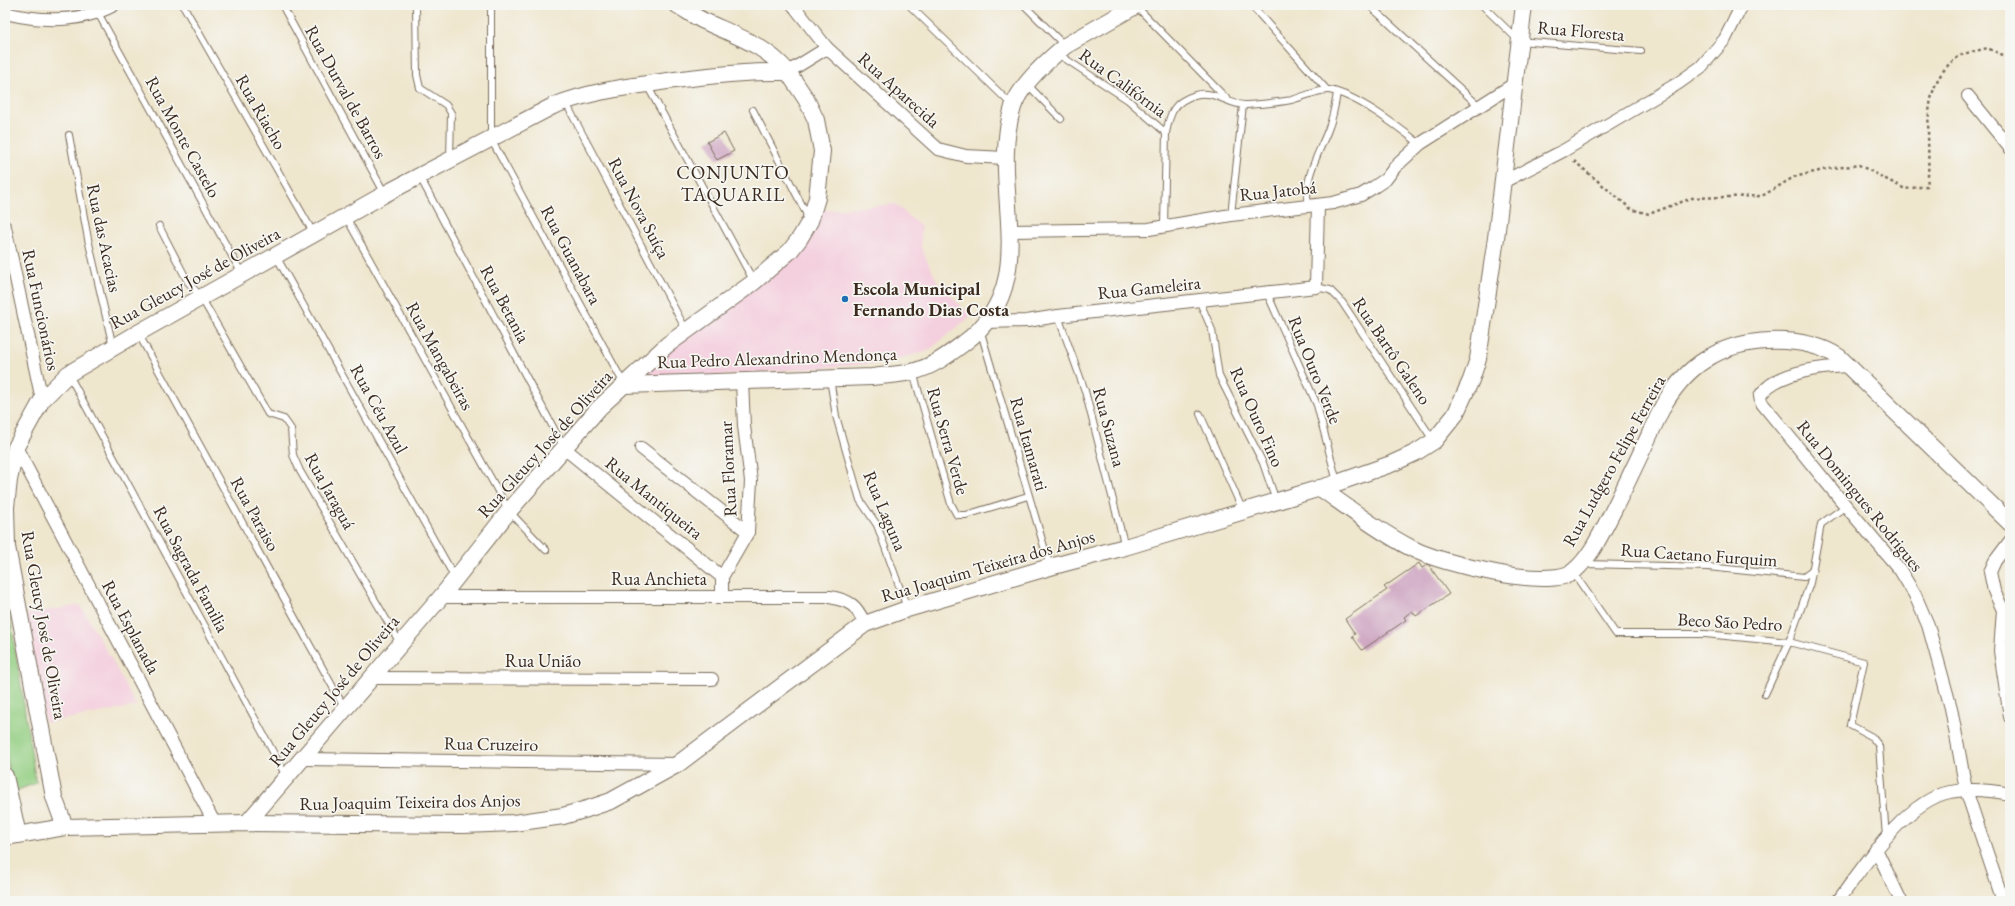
<svg xmlns="http://www.w3.org/2000/svg" width="2015" height="906" viewBox="0 0 2015 906" font-family="'EB Garamond',serif">
<style>
.built{fill:#f4cfde}
.green{fill:#94cf83;stroke:#687c50}
.building{fill:#ca9ebd}
.lines{fill:none;stroke-linecap:round;stroke-linejoin:round}
.service-casing{stroke:#7a6c5c;stroke-width:8}
.minor-casing{stroke:#7a6c5c;stroke-width:14}
.tertiary-casing{stroke:#7a6c5c;stroke-width:18}
.path{stroke:#7a6c5c;stroke-width:2.5;stroke-dasharray:3 3;stroke-linecap:butt}
.service{stroke:#fff;stroke-width:6}
.minor{stroke:#fff;stroke-width:12}
.tertiary{stroke:#fff;stroke-width:16}
.poi-dot{fill:#1f6fb2;stroke:#f6f6f2;stroke-width:1.5}
.labels{text-anchor:middle;stroke-width:3.5;stroke-linejoin:round;paint-order:stroke}
.street-label{font-size:18px;fill:#3b2a1e;stroke:#f6f6f2}
.poi-label{font-size:18px;font-weight:bold;fill:#3b2a1e;stroke:#f6f6f2;text-anchor:start}
.neighbourhood-label{font-size:19px;letter-spacing:1px;fill:#3b2a1e;stroke:#f6f6f2}
</style>
<rect width="100%" height="100%" fill="#f6f6f2"/>
<filter id="ink" filterUnits="userSpaceOnUse"><feTurbulence type="fractalNoise" baseFrequency=".025" numOctaves="2"/><feDisplacementMap in="SourceGraphic" scale="8" xChannelSelector="R" yChannelSelector="G"/><feConvolveMatrix kernelMatrix="1 2 1 2 8 2 1 2 1" color-interpolation-filters="sRGB"/></filter>
<filter id="wash" filterUnits="userSpaceOnUse"><feTurbulence type="fractalNoise" baseFrequency=".012" numOctaves="4" result="noise"/><feDisplacementMap in="SourceGraphic" scale="16" xChannelSelector="R" yChannelSelector="G"/><feGaussianBlur stdDeviation="0.9" result="paint"/><feColorMatrix in="noise" values="0 0 0 0 0 0 0 0 0 0 0 0 0 0 0 0 0 1.4 0 .05"/><feComposite in="paint" operator="in"/></filter>
<g filter="url(#wash)">
<rect width="100%" height="100%" fill="#efe6ce"/>
<g class="built">
<path d="M895 204 921 227V248L938 283 971 316 928 351 880 363 649 381 648 367 761 280 816 211Z"/>
<path d="M80 605 111 658 136 706 45 723 24 615Z"/>
</g>
<path class="green" d="M5 583 36 783 13 792 5 749Z"/>
<g id="blocks">
<g class="building">
<path d="M724 133 734 151 717 160 707 142Z"/>
<path d="M1419 563 1422 568 1428 564 1449 594 1416 616 1412 611 1404 617 1406 620 1362 650 1352 636 1355 634 1345 619 1387 590 1384 587Z"/>
</g>
</g>
</g>
<g filter="url(#ink)">
<use href="#blocks" fill-opacity="0" stroke="#7a6c5c" stroke-width="1"/>
<g class="lines">
<g class="service-casing">
<g id="service">
<path d="M183 5 314 234"/>
<path d="M282 5 385 194"/>
<path d="M416 5 417 75 420 88 446 105 451 113 450 159"/>
<path d="M491 5V139L624 384"/>
<path d="M909 5 1012 105"/>
<path d="M1024 5 1064 45"/>
<path d="M1251 5 1327 90"/>
<path d="M1369 5 1479 106"/>
<path d="M1482 5 1519 41 1641 51"/>
<path d="M1136 6 1226 98"/>
<path d="M98 13 242 274"/>
<path d="M1058 54 1128 100 1166 133C1170 113 1173 102 1195 95 1213 89 1228 105 1245 105 1260 104 1276 103 1291 100 1300 98 1320 89 1329 90 1357 95 1397 126 1420 144"/>
<path d="M647 85 753 280"/>
<path d="M1028 85 1061 119"/>
<path d="M566 103 686 330"/>
<path d="M753 110 808 217"/>
<path d="M69 135 88 239 113 347"/>
<path d="M420 177 563 446"/>
<path d="M1308 205C1303 179 1319 153 1328 130 1333 118 1335 106 1337 93"/>
<path d="M1231 215 1243 105"/>
<path d="M346 217 509 511 546 550"/>
<path d="M159 226 188 282 201 297 268 414 284 419 291 429 293 455 300 471 400 643"/>
<path d="M1164 226 1166 133"/>
<path d="M276 256 455 578"/>
<path d="M1316 287 1330 290 1342 302 1433 440"/>
<path d="M1267 293 1317 405 1337 482"/>
<path d="M1199 300 1212 330 1219 376 1263 463 1276 501"/>
<path d="M1058 316 1085 391 1125 547"/>
<path d="M980 329 1050 567"/>
<path d="M138 333 345 709"/>
<path d="M913 372 951 504 957 515H966L1028 496"/>
<path d="M69 375 286 776"/>
<path d="M830 379 836 416 860 500 877 525 907 608"/>
<path d="M1200 414 1243 511"/>
<path d="M1585 564 1708 567 1804 577 1812 571"/>
<path d="M1573 572 1616 634H1705L1789 642 1810 583 1821 524 1846 506"/>
<path d="M1765 694 1789 642 1864 662 1850 725 1872 737 1879 746 1886 837"/>
</g>
</g>
<g class="minor-casing">
<g id="minor">
<path d="M793 5 827 48 938 149 966 156 1005 158"/>
<path d="M5 13C42 22 80 23 114 5"/>
<path d="M788 72 827 48"/>
<path d="M1968 96 2010 148"/>
<path d="M1503 182 1563 151 1677 84 1701 67 1725 39 1742 5"/>
<path d="M5 227 42 400"/>
<path d="M1009 231 1149 229 1231 215 1333 203 1361 195 1374 187 1386 179 1395 167 1420 144 1514 84"/>
<path d="M985 322 1027 321 1058 316 1316 287 1318 205"/>
<path d="M1849 366C1822 367 1775 372 1760 396L1761 402 1840 499 1900 570 1915 595 1928 625 1951 708 1966 790 2003 901"/>
<path d="M16 447 215 824"/>
<path d="M564 448 722 577"/>
<path d="M641 448 748 532"/>
<path d="M2010 541 1995 561 1990 572 1994 591 2003 610 2000 651 2010 717"/>
<path d="M722 596V577L748 532 751 481 744 426 742 381"/>
<path d="M441 597H830C851 601 856 605 865 624"/>
<path d="M373 678 712 679"/>
<path d="M303 759 678 764"/>
<path d="M1876 849 1901 901"/>
<path d="M1838 901C1864 866 1905 801 1950 792 1970 788 1990 790 2010 794"/>
</g>
</g>
<g class="tertiary-casing">
<g id="tertiary">
<path d="M677 5C686 10 695 17 704 21 736 36 764 44 788 72"/>
<path d="M624 385 872 377C885 375 899 375 911 372 931 368 948 355 964 343 1046 282 987 189 1013 107 1020 85 1048 60 1065 46L1137 5"/>
<path d="M1320 488C1350 509 1380 532 1413 549 1440 563 1550 591 1574 571 1591 557 1602 532 1612 513 1630 477 1647 440 1664 404 1675 386 1687 371 1705 360 1740 336 1803 334 1839 357L2010 523"/>
<path d="M5 776 18 835"/>
<path d="M65 827 54 797 7 547 6 507 9 480 16 447 42 400 68 374 138 333 385 194 553 106C585 93 619 88 654 83 700 76 742 71 788 72L806 99 816 120 822 151 817 198 810 221 800 238 790 251 754 282 667 345 599 408 509 511 441 597 247 823"/>
<path d="M5 837 65 827 247 823 463 825 514 823 563 816 587 809 611 801 678 764 865 624 907 609 1050 567 1125 547 1337 483 1391 464 1415 453 1434 441 1455 415 1471 380 1478 359 1496 238 1524 5"/>
</g>
</g>
<path class="path" d="M1574 161 1631 209 1649 214 1692 198 1762 196 1794 177 1827 169 1859 165 1905 189 1927 186C1933 144 1915 87 1958 57 1965 52 1978 51 1987 48L2010 58"/>
<use href="#service" class="service"/>
<use href="#minor" class="minor"/>
<use href="#tertiary" class="tertiary"/>
</g>
</g>
<circle class="poi-dot" cx="845" cy="299" r="4"/>
<g class="labels">
<g class="street-label">
<text transform="translate(1581 31) rotate(5)" y="6">Rua Floresta</text>
<text transform="translate(1123 83) rotate(36)" y="6">Rua Califórnia</text>
<text transform="translate(899 90) rotate(42)" y="6">Rua Aparecida</text>
<text transform="translate(346 92) rotate(61)" y="6">Rua Durval de Barros</text>
<text transform="translate(261 112) rotate(60)" y="6">Rua Riacho</text>
<text transform="translate(183 137) rotate(61)" y="6">Rua Monte Castelo</text>
<text transform="translate(1278 191) rotate(-6)" y="6">Rua Jatobá</text>
<text transform="translate(639 208) rotate(62)" y="6">Rua Nova Suíça</text>
<text transform="translate(104 238) rotate(78)" y="6">Rua das Acacias</text>
<text transform="translate(571 255) rotate(62)" y="6">Rua Guanabara</text>
<text transform="translate(195 278) rotate(-29)" y="6">Rua Gleucy José de Oliveira</text>
<text transform="translate(1149 288) rotate(-6)" y="6">Rua Gameleira</text>
<text transform="translate(505 304) rotate(62)" y="6">Rua Betania</text>
<text transform="translate(41 310) rotate(78)" y="6">Rua Funcionários</text>
<text transform="translate(1392 351) rotate(56)" y="6">Rua Bartô Galeno</text>
<text transform="translate(440 356) rotate(61)" y="6">Rua Mangabeiras</text>
<text transform="translate(777 358) rotate(-2)" y="6">Rua Pedro Alexandrino Mendonça</text>
<text transform="translate(1315 370) rotate(68)" y="6">Rua Ouro Verde</text>
<text transform="translate(379 409) rotate(61)" y="6">Rua Céu Azul</text>
<text transform="translate(1257 417) rotate(66)" y="6">Rua Ouro Fino</text>
<text transform="translate(1109 427) rotate(75)" y="6">Rua Suzana</text>
<text transform="translate(948 441) rotate(74)" y="6">Rua Serra Verde</text>
<text transform="translate(545 444) rotate(-48)" y="6">Rua Gleucy José de Oliveira</text>
<text transform="translate(1029 444) rotate(74)" y="6">Rua Itamarati</text>
<text transform="translate(1614 461) rotate(-61)" y="6">Rua Ludgero Felipe Ferreira</text>
<text transform="translate(728 469) rotate(-93)" y="6">Rua Floramar</text>
<text transform="translate(330 491) rotate(61)" y="6">Rua Jaraguá</text>
<text transform="translate(1860 496) rotate(51)" y="6">Rua Domingues Rodrigues</text>
<text transform="translate(654 498) rotate(39)" y="6">Rua Mantiqueira</text>
<text transform="translate(885 511) rotate(67)" y="6">Rua Laguna</text>
<text transform="translate(255 514) rotate(61)" y="6">Rua Paraiso</text>
<text transform="translate(1699 555) rotate(4)" y="6">Rua Caetano Furquim</text>
<text transform="translate(988 566) rotate(-16)" y="6">Rua Joaquim Teixeira dos Anjos</text>
<text transform="translate(191 569) rotate(62)" y="6">Rua Sagrada Familia</text>
<text x="659" y="585">Rua Anchieta</text>
<text transform="translate(1730 622) rotate(3)" y="6">Beco São Pedro</text>
<text transform="translate(44 625) rotate(80)" y="6">Rua Gleucy José de Oliveira</text>
<text transform="translate(131 627) rotate(62)" y="6">Rua Esplanada</text>
<text x="543" y="667">Rua União</text>
<text transform="translate(334 691) rotate(-50)" y="6">Rua Gleucy José de Oliveira</text>
<text transform="translate(491 744) rotate(1)" y="6">Rua Cruzeiro</text>
<text transform="translate(410 802) rotate(-1)" y="6">Rua Joaquim Teixeira dos Anjos</text>
</g>
<g class="poi-label">
<text x="853" y="295">Escola Municipal<tspan x="853" dy="21">Fernando Dias Costa</tspan></text>
</g>
<g class="neighbourhood-label">
<text x="733" y="179">CONJUNTO<tspan x="733" dy="22">TAQUARIL</tspan></text>
</g>
</g>
<rect width="2015" height="906" fill="none" stroke="#f6f6f2" stroke-width="20"/>
</svg>
